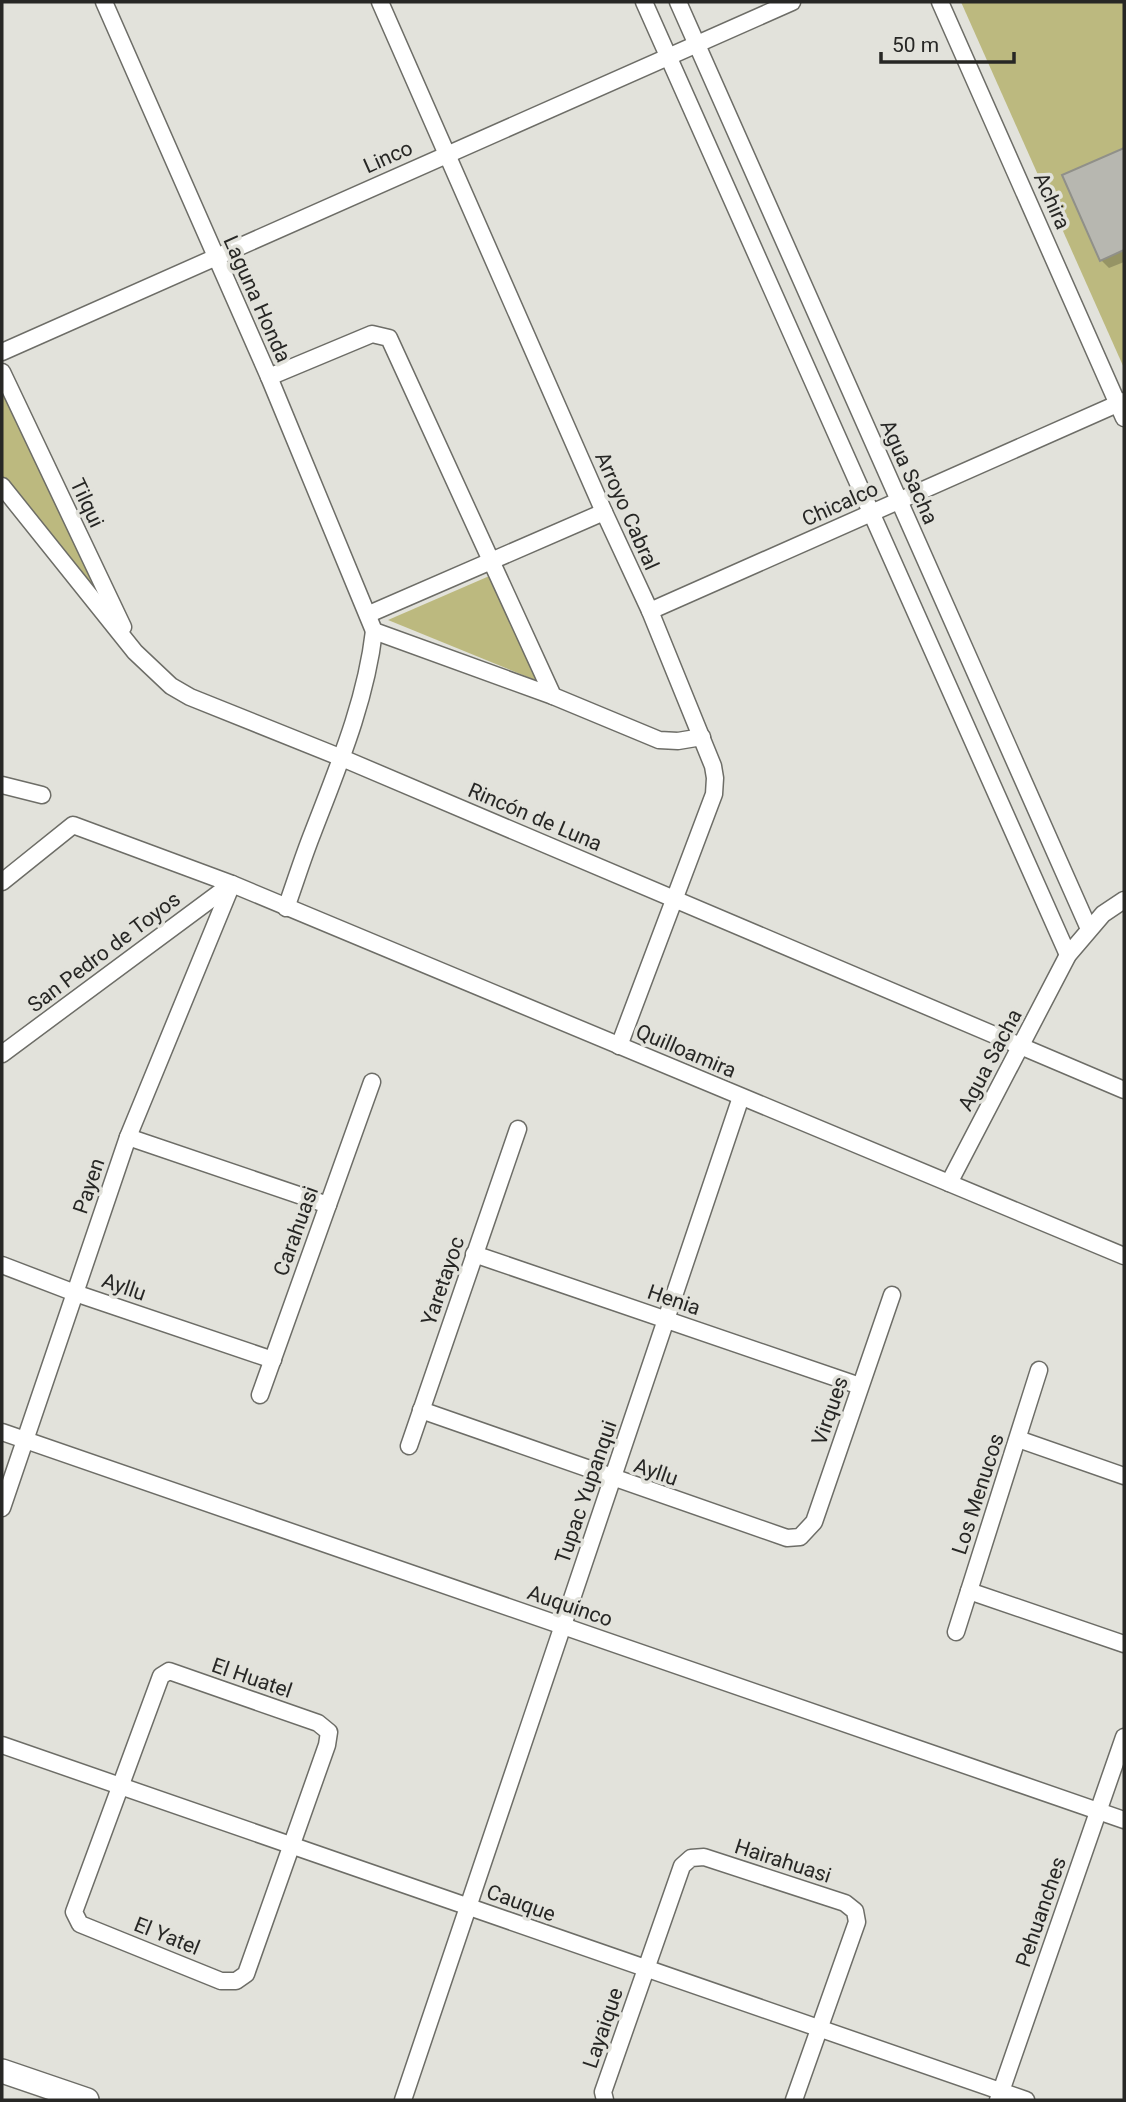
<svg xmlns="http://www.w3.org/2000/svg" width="1126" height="2102" viewBox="0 0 1126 2102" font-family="Roboto,sans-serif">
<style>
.green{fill:#bcb97f}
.shadow{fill:#0003}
.building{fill:#b7b7b0;stroke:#909089;stroke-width:2}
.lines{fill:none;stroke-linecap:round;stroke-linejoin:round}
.street-casing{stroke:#6d6d67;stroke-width:19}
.secondary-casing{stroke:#6d6d67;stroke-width:26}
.street{stroke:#fff;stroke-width:16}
.secondary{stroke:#fff;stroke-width:23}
.labels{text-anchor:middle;stroke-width:7;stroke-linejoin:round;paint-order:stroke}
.street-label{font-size:21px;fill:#272725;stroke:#e2e2db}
</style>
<rect width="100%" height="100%" fill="#e2e2db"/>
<g class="green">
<path d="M961 2H1124V368Z"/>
<path d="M2 387 119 634 2 481Z"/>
<path d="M494 574 540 682 388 620Z"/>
</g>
<path class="shadow" d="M1124 150V262L1109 268 1101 260 1064 176Z"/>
<path class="building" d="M1124 148V250L1100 261 1062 175Z"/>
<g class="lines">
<g class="street-casing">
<g id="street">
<path d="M104 2 269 377 374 631 553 696"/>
<path d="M380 2 604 512 650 611 713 766 715 778 714 794 619 1046"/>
<path d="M644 2 1068 955"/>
<path d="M678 2 1089 929"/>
<path d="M940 2 1124 418"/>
<path d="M2 352 792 2"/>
<path d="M2 372 123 627"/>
<path d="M269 377 372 334 389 338 553 696 659 740 678 741 702 737"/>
<path d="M2 486 135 652 171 686 190 697 342 758 1124 1090"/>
<path d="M650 611 1124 401"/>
<path d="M369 614 604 512"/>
<path d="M2 785 42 795"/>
<path d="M2 882 73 825 232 884 1124 1256"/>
<path d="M286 908C295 883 303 857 313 832 338 767 366 701 374 631"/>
<path d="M2 1054 230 885"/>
<path d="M128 1137 328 1205"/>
<path d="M949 1183 1068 955 1103 914 1124 900"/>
<path d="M474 1254 860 1386"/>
<path d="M2 1265 75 1293 273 1360"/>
<path d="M260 1395 372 1082"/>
<path d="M421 1410 787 1538 800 1537 814 1522 892 1295"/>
<path d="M2 1432 1124 1820"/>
<path d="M1018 1439 1124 1476"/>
<path d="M409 1446 518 1129"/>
<path d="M2 1508 128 1137 232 884"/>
<path d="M969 1591 1124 1644"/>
<path d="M956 1632 1039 1370"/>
<path d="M169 1671 318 1723 329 1732 327 1745 246 1974 236 1981H221L80 1924 74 1912 161 1676Z"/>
<path d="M2 1745 1026 2100"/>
<path d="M403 2100 741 1097"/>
<path d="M605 2100 603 2092 682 1866 691 1858 704 1857 845 1903 855 1911 857 1922 794 2100"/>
<path d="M998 2100 1124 1737"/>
</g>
</g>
<g class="secondary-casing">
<path id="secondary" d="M2 2071 87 2100"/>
</g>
<use href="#street" class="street"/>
<use href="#secondary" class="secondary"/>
</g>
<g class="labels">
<g class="street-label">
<text transform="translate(388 157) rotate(-24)" y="7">Linco</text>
<text transform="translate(1052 201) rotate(66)" y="7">Achira</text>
<text transform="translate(257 299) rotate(66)" y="7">Laguna Honda</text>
<text transform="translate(909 472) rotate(66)" y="7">Agua Sacha</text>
<text transform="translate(87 503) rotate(65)" y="7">Tilqui</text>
<text transform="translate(840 504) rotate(-24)" y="7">Chicalco</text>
<text transform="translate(627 511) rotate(66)" y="7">Arroyo Cabral</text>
<text transform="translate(535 817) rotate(23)" y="7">Rincón de Luna</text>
<text transform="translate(104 952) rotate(-37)" y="7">San Pedro de Toyos</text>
<text transform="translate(686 1051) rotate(23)" y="7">Quilloamira</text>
<text transform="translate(990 1060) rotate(-62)" y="7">Agua Sacha</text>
<text transform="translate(89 1186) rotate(-71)" y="7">Payen</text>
<text transform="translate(296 1231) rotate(-70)" y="7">Carahuasi</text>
<text transform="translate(443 1281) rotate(-71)" y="7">Yaretayoc</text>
<text transform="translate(124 1287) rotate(19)" y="7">Ayllu</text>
<text transform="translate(674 1300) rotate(19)" y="7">Henia</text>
<text transform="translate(830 1411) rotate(-71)" y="7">Virques</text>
<text transform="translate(656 1472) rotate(19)" y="7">Ayllu</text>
<text transform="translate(586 1492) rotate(-71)" y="7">Tupac Yupanqui</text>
<text transform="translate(978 1494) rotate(-72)" y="7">Los Menucos</text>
<text transform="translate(570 1606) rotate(19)" y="7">Auquinco</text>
<text transform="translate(252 1678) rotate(19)" y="7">El Huatel</text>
<text transform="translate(783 1861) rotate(18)" y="7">Hairahuasi</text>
<text transform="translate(521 1903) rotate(20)" y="7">Cauque</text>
<text transform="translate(1041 1912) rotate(-71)" y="7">Pehuanches</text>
<text transform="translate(167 1936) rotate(22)" y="7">El Yatel</text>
<text transform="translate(603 2028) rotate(-71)" y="7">Layaique</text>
</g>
</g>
<rect width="1126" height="2102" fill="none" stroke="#272725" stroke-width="7"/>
<path d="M881 52v10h133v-10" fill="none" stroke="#272725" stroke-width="3.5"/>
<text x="892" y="52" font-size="21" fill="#272725" stroke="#e2e2db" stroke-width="5" paint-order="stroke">50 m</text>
</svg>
